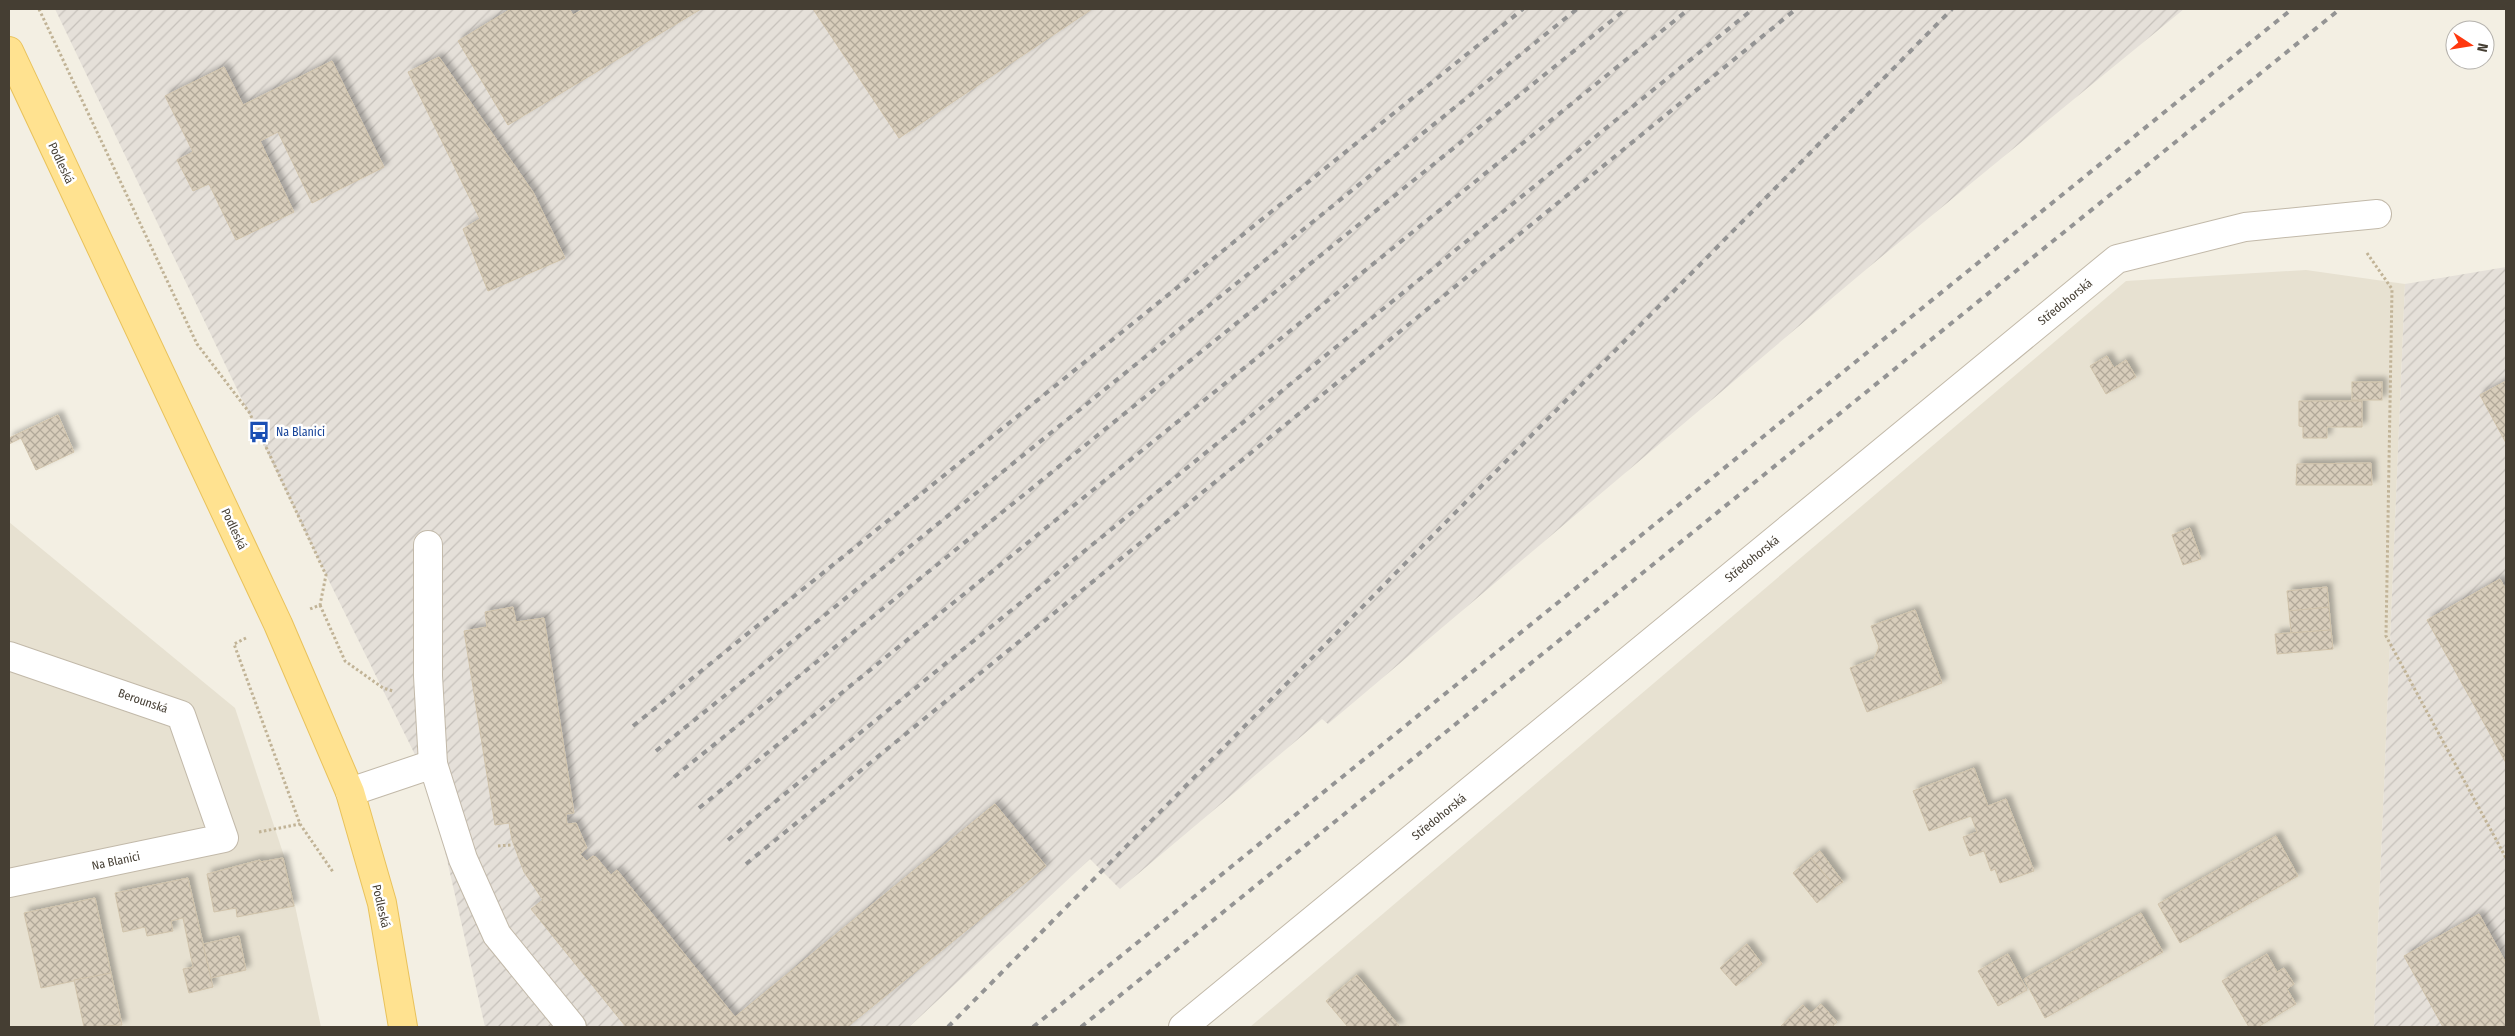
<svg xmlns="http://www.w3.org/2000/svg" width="2515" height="1036" viewBox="0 0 2515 1036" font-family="'Fira Sans Condensed',sans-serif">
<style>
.residential{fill:#e7e1d1}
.industrial{fill:url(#industrial-furrows)}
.building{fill:url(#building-cross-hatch);stroke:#d0c3ab;filter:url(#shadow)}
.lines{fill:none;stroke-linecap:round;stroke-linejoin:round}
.minor-casing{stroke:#c2b9a9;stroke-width:30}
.major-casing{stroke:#e9c25b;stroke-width:30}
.path{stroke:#c1b396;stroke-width:3;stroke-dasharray:2.5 2.5;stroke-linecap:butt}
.minor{stroke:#fff;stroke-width:28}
.major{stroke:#ffe290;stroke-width:28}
.rail{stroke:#949494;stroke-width:4;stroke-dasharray:6 6;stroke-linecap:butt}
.labels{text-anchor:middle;stroke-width:5;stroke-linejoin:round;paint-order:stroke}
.street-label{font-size:12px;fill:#453e33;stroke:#fff}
.transit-label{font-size:12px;fill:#164399;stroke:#fff;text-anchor:start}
</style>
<defs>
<pattern id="industrial-furrows" width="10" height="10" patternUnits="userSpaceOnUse" patternTransform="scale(1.25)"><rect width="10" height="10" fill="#e5e0d9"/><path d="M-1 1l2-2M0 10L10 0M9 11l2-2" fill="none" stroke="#c6c1bb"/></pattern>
<pattern id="building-cross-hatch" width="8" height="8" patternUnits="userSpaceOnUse" patternTransform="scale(1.25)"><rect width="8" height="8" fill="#d8cdbb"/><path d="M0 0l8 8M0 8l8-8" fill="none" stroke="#b1a899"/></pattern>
<filter id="shadow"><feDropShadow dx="4.5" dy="-4.5" stdDeviation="2.5" flood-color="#0004"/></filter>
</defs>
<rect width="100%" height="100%" fill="#f3efe3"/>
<g class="residential">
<path d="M2306 270 2405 284 2374 1027H1250L2126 281Z"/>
<path d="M9 522 235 708 285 859 321 1027H9Z"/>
</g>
<g class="industrial">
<path d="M55 9H2184L1869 267 1328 724 1322 719 1120 889 1090 859 909 1027H485L430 785 326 575Z"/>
<path d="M2506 267V1027H2374L2405 284Z"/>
</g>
<g class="building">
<path d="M511 9H569L573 15 584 9H701L508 125 458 41Z"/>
<path d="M813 9H1092L899 138Z"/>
<path d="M439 57 533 192 565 258 488 291 463 229 480 219 408 72Z"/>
<path d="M332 61 384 167 312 203 278 132 260 141 294 212 236 240 209 184 193 191 177 160 193 152 165 96 224 67 243 105Z"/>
<path d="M2107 356 2114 368 2126 360 2136 377 2106 394 2090 366Z"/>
<path d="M2506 381V443L2480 395Z"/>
<rect x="2352" y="382" width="30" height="18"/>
<path d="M2299 401H2362V427H2327V438H2303V427L2299 426Z"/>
<path d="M58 415 74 452 36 470 21 438 9 444V438Z"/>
<path d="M2371 463 2372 485H2296L2297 464Z"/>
<path d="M2190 528 2201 559 2183 565 2172 535Z"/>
<path d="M2500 579 2506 590V763L2427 620Z"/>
<path d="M2327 587 2329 607 2289 611 2287 591Z"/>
<path d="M513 607 516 622 544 618 574 813 566 814 567 824 576 823 587 848 580 854 587 861 593 856 596 857 611 875 617 870 735 1017 995 804 1046 866 847 1027H626L531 909 543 900 524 872 512 840 509 823 495 825 464 631 487 627 485 612Z"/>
<path d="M2329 607 2331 630 2291 633 2289 611Z"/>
<path d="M1915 610 1942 683 1867 712 1850 668 1874 659 1879 647 1871 626Z"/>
<path d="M2331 630 2333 649 2277 654 2275 634Z"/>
<path d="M1974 768 1988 806 2006 799 2034 871 2000 883 1995 869 1991 871 1984 851 1970 856 1963 837 1977 832 1971 816 1929 831 1913 791Z"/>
<path d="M2276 836 2298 876 2180 943 2158 904Z"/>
<path d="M1820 851 1843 882 1835 887 1811 858Z"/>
<path d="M283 858 294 906 237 917 236 908 214 912 207 874 260 860V862Z"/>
<path d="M1811 858 1835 887 1817 903 1793 873Z"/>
<path d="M188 878 213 987 189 993 183 969 193 967 183 918 171 921 173 931 147 936 145 927 123 932 115 893Z"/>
<path d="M95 898 111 973 41 988 24 913Z"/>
<path d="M2141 913 2163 952 2045 1018 2024 979Z"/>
<path d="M2479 914 2506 963V1027H2443L2404 956Z"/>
<path d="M239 936 246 970 211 978 203 944Z"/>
<path d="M1747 944 1762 964 1736 986 1720 968Z"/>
<path d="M2008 954 2027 990 1998 1006 1978 971Z"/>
<path d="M2267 954 2277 972 2284 968 2294 984 2287 989 2296 1004 2258 1027H2249L2222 981Z"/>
<path d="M111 973 122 1025 84 1027 74 980Z"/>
<path d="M1357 975 1400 1027H1348L1326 1001Z"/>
<path d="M1821 1004 1837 1022 1832 1027H1780L1803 1005 1811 1013Z"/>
</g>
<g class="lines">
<g class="minor-casing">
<g id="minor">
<path d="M428 545V676L433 764"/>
<path d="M9 656 181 715 224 838 9 883"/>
<path d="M350 792 433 764 463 859 497 935 572 1027"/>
<path d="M1183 1027 2117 259 2245 227 2377 214"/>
</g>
</g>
<g class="major-casing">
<path id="major" d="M9 51 278 624 350 792 382 903 403 1027"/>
</g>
<g class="path">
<path d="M39 9 197 344 249 412 259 432 326 575 320 605 310 609"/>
<path d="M2367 253 2392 289 2386 636 2506 858"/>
<path d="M320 605 345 661 383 688 393 691"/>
<path d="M246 638 234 644 300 824 333 872"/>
<path d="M259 832 300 824"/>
<path d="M498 846 511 845"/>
</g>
<use href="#minor" class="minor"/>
<use href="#major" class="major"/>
<g class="rail">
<path d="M633 726 1523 9"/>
<path d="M656 751 1577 9"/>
<path d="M674 777 1626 9"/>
<path d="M699 808 1689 9"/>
<path d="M728 840 1753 9"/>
<path d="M746 864 1796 9"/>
<path d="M948 1027 1952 9"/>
<path d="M1033 1027 2292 9"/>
<path d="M1081 1027 2340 9"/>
</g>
</g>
<defs>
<g id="bus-bare" transform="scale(1.725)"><path d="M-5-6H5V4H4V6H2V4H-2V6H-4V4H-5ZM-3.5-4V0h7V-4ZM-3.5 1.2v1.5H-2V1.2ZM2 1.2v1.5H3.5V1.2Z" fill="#1a4fb4" stroke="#fff" stroke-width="2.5" paint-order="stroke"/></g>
</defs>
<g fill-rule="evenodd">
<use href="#bus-bare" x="259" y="432"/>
</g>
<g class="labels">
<g class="street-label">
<text transform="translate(61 163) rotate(65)" y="4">Podleská</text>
<text transform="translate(2065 302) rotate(-39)" y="4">Středohorská</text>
<text transform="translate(234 529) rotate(65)" y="4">Podleská</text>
<text transform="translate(1752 559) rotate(-39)" y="4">Středohorská</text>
<text transform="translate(143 701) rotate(19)" y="4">Berounská</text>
<text transform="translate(1439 817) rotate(-39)" y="4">Středohorská</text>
<text transform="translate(116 861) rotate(-12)" y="4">Na Blanici</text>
<text transform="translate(381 906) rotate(77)" y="4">Podleská</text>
</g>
<g class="transit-label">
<text x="276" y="436">Na Blanici</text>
</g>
</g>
<rect width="2515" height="1036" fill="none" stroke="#453e33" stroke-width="20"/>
<g transform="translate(2470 45) rotate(102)"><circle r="24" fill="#ffffff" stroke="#b5b2ad"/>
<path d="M0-4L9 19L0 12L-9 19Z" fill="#ff380e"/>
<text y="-8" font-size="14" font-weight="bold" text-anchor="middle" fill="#453e33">N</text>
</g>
</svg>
